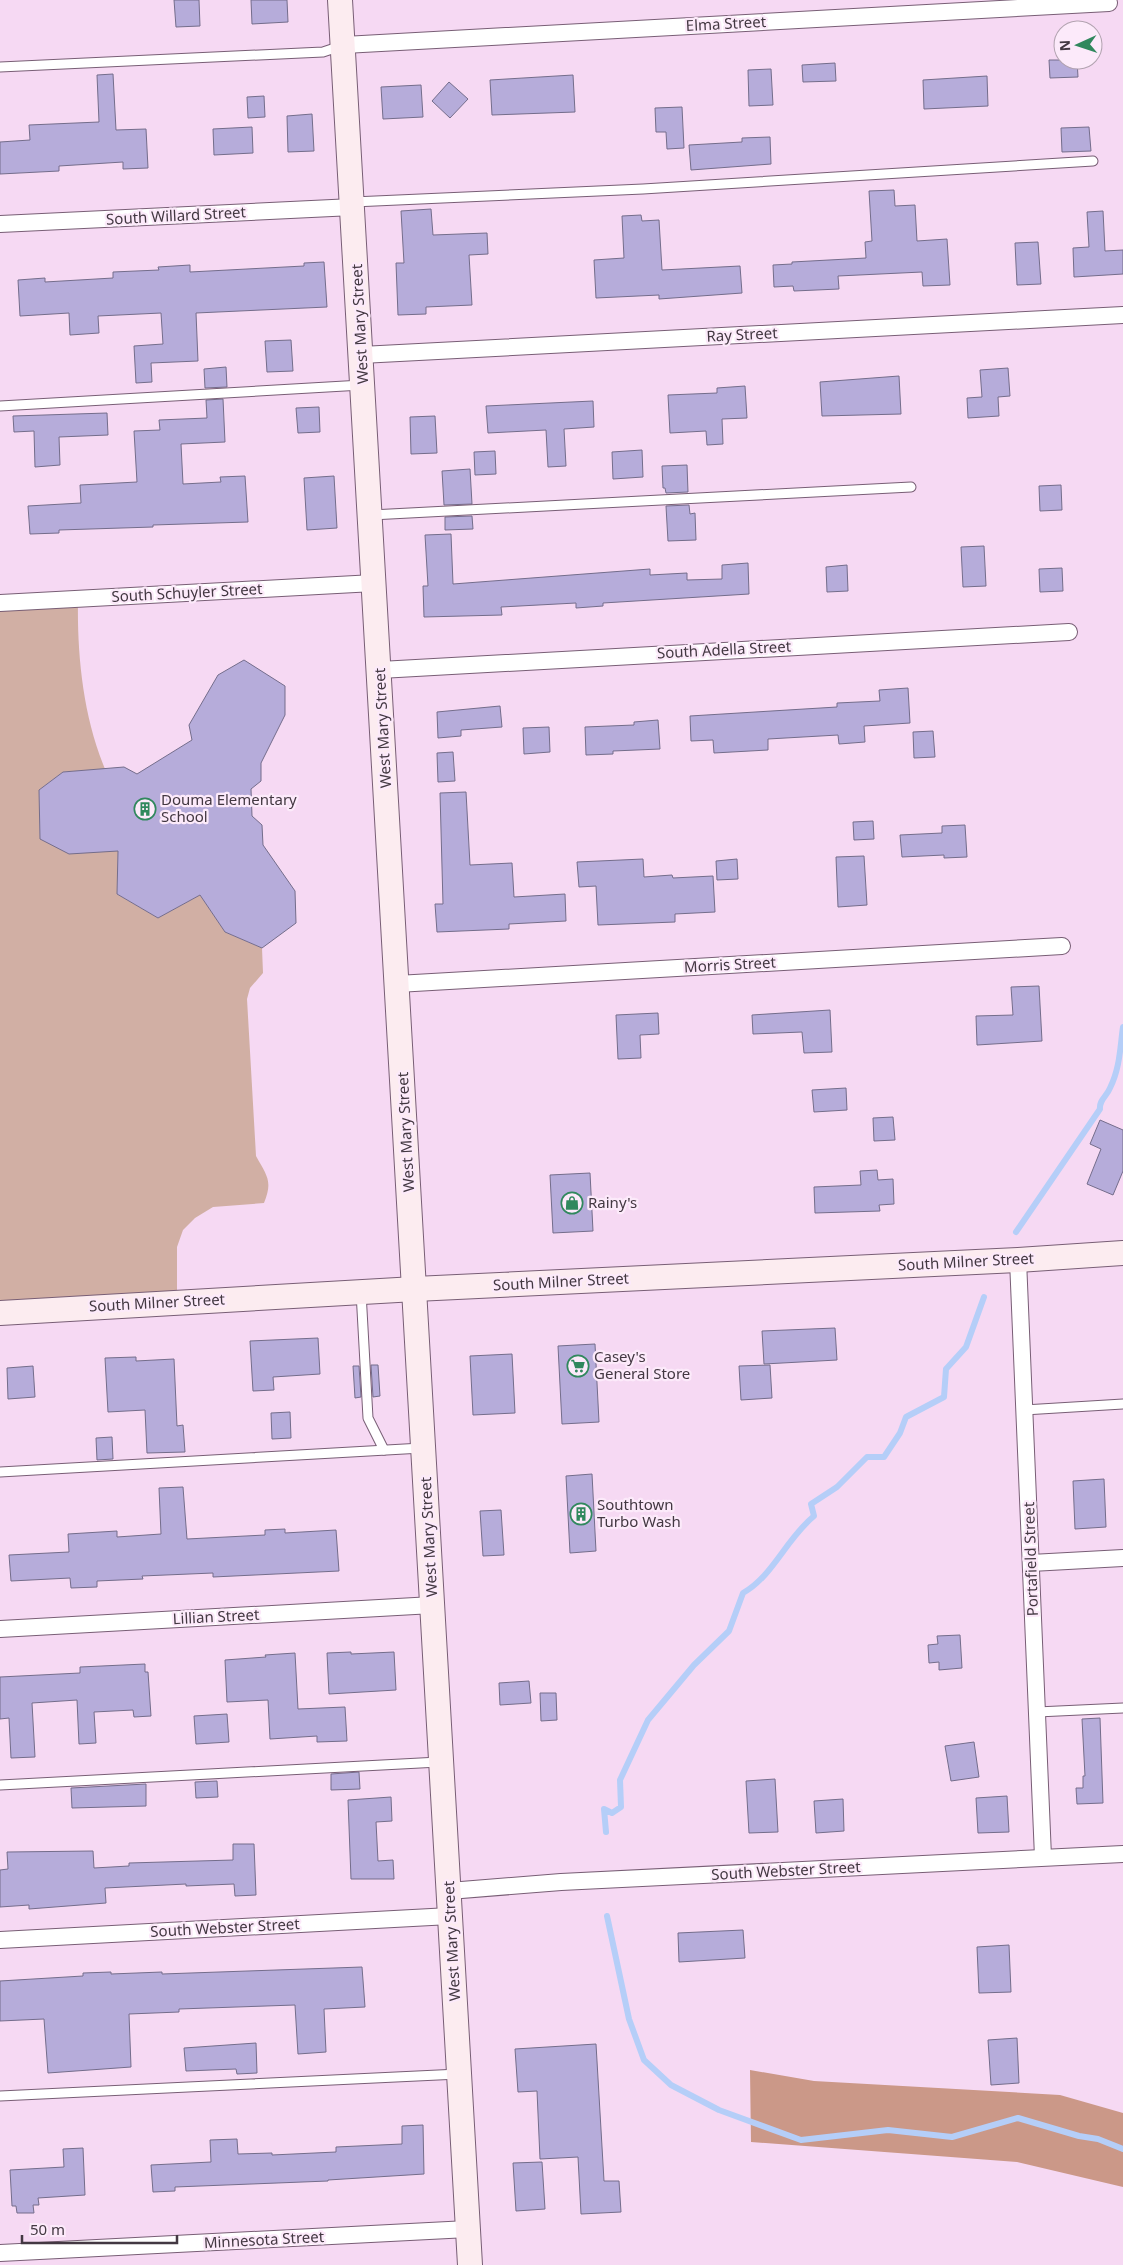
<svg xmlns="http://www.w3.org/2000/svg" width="1123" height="2265" viewBox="0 0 1123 2265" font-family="'Noto Sans',sans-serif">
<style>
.green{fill:#d1afa4}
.forest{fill:#cb9888}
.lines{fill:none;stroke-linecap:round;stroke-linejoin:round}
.stream{stroke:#b5cef8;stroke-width:6}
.building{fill:#b6acda;stroke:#746d8b}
.lane-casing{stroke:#785e75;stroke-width:11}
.street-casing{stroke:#785e75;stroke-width:18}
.secondary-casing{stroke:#785e75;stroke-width:26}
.lane{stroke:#fff;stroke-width:9}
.street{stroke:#fff;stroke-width:16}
.secondary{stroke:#fcecf0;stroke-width:24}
.labels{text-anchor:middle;stroke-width:4.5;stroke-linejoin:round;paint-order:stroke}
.street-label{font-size:15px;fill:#433842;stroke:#fceafa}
.poi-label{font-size:15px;fill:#433842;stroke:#fceafa;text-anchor:start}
</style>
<rect width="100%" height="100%" fill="#f6d9f3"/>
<path class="green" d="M78 599C77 655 83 716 105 769L63 772 39 790 40 839 118 851 117 894 158 918 200 895 225 932 262 948 263 973 250 988 247 999 256 1156C267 1176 273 1181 264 1203L213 1207 195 1218 183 1230 177 1247V1302L0 1313V603Z"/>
<path class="forest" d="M750 2070 814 2081 1060 2095 1123 2113V2187L1017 2162 751 2142Z"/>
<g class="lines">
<g class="stream">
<path d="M1016 1232 1100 1109C1099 1100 1107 1096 1110 1088 1120 1068 1120 1048 1123 1027"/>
<path d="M606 1832 604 1809 612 1813 621 1807 620 1780 648 1720 694 1665 729 1631 743 1593C773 1576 786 1539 814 1516L811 1504 837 1487 867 1457H884L900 1433 906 1417 944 1397 946 1369 966 1347 984 1297"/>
<path d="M607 1916 629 2019 644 2060 671 2085 719 2110 801 2140 888 2130 952 2137 1018 2118 1079 2136 1098 2139 1123 2149"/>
</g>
</g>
<g class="building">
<path d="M174 0H199L200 26 176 27Z"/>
<path d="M251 0H287L288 22 252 24Z"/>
<path d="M1049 60H1077L1078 77 1050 78Z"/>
<path d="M835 63 836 81 803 82 802 65Z"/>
<path d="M771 69 773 105 749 106 748 70Z"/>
<path d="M113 74 116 130 146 129 148 168 123 169V162L59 166V171L0 174V142L30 140 29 125 99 122 97 75Z"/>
<path d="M573 75 575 112 492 115 490 80Z"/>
<path d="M987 76 988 106 924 109 923 80Z"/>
<path d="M449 82 468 99 450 118 432 101Z"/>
<path d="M421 85 423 117 383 119 381 87Z"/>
<path d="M264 96 265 117 248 118 247 97Z"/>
<path d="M682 107 684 148 667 149 666 132H656L655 108Z"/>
<path d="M312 114 314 151 288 152 287 116Z"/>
<path d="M252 127 253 153 214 155 213 129Z"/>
<path d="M1089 127 1091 151 1062 152 1061 128Z"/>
<path d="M770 137 771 164 691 170 689 145 742 142V138Z"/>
<path d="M894 190 895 206 915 205 917 241 947 239 950 285 923 286 922 272 838 276 839 289 794 291 793 286 774 287 773 265 792 264V262L866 258 865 242 872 241 869 191Z"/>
<path d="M431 209 433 235 487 233 488 254 469 255 472 305 426 307V314L398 315 396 263H404L401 211Z"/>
<path d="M1103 211 1105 251 1123 250V274L1074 277 1073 248 1089 247 1087 212Z"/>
<path d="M641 215 642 221 659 220 662 270 740 266 742 293 659 299V295L596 298 594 260 624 258 622 216Z"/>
<path d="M1038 242 1041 284 1017 285 1015 243Z"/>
<path d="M324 262 327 307 196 313 198 361 151 363 152 382 136 383 134 346 163 344 161 313 98 316 99 333 70 335 69 313 20 316 18 280 45 278V282L113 278V272L159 270 158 267 190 265V272L304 266V263Z"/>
<path d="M291 340 293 371 267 372 265 341Z"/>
<path d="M226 367 227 387 205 388 204 369Z"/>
<path d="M1008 368 1010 396 998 397 999 416 968 418 967 398 982 397 980 370Z"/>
<path d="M899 376 901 414 822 416 820 382Z"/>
<path d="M745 386 747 418 722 419 723 444 707 445 706 431 670 433 668 395 717 393V388Z"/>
<path d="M223 399 225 442 181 444 183 484 221 482 220 477 245 476 248 522 153 525V527L59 530V533L30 534 28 506 81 503 80 485 137 482 134 431 160 430 159 420 207 418 206 400Z"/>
<path d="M593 401 594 427 564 429 566 466 548 467 546 430 488 433 486 406Z"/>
<path d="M319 407 320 432 298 433 296 408Z"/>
<path d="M107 413 108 435 59 437 60 465 35 467 34 431 14 432 13 416Z"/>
<path d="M435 416 437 453 411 454 410 417Z"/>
<path d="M642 450 643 477 613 479 612 452Z"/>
<path d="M495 451 496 474 475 475 474 452Z"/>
<path d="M687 465 688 492 666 493 665 488H663L662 466Z"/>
<path d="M470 469 472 504 444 505 442 471Z"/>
<path d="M334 476 337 528 307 530 304 478Z"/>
<path d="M1061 485 1062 510 1040 511 1039 486Z"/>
<path d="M689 505 690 514 695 513 696 540 668 541 666 506Z"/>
<path d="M472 516 473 529 445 530V517Z"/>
<path d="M451 534 453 584 650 569V575L687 573V580L722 579V565L748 563 749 594 603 603V606L576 608V603L501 607 502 615 424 617 423 586H428L425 535Z"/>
<path d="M984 546 986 586 963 587 961 547Z"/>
<path d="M847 565 848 591 827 592 826 567Z"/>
<path d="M1062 568 1063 591 1040 592 1039 569Z"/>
<path d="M244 660 285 686V715L261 763V781L251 789 252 816 262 825 263 845 295 891 296 923 262 948 225 932 200 895 158 918 117 894 118 851 69 854 40 839 39 790 63 772 124 767 137 774 192 740 189 725 218 675Z"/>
<path d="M908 688 910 723 864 726 865 742 839 744 838 735 768 739V750L714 753 713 740 691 741 690 716 837 707V703L880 701 879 690Z"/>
<path d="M500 706 502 727 461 730V736L438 738 437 712Z"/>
<path d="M658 720 660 749 613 751V754L586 755 585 727 634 725V722Z"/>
<path d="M549 727 550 752 524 754 523 728Z"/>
<path d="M933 731 935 757 914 758 913 732Z"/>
<path d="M453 752 455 781 438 782 437 753Z"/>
<path d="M466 792 470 865 512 863 514 897 565 894 566 921 509 924V929L437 932 435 904H443L440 793Z"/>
<path d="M873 821 874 839 854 840 853 822Z"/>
<path d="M965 825 967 857 944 858V855L902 857 900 835 942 833V826Z"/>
<path d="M864 856 867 905 838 907 836 857Z"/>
<path d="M643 859 644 877 672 875 673 878 713 876 715 912 675 914V922L598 925 596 886 579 887 577 862Z"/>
<path d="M737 859 738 879 717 880 716 861Z"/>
<path d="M1039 986 1042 1041 977 1045 976 1016 1013 1015 1011 987Z"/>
<path d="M830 1010 832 1052 804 1053 802 1032 753 1034 752 1015Z"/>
<path d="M658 1013 659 1034 640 1035 641 1058 618 1059 616 1015Z"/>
<path d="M846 1088 847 1110 814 1112 812 1090Z"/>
<path d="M893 1117 895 1140 874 1141 873 1118Z"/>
<path d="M1100 1120 1123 1130V1171L1113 1195 1087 1184 1101 1149 1090 1144Z"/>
<path d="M877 1170 878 1180 893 1179 894 1204 879 1205 880 1211 815 1213 814 1187 861 1185 860 1171Z"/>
<path d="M590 1173 593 1231 553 1233 550 1175Z"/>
<path d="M835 1328 837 1360 764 1364 762 1331Z"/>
<path d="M318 1338 320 1374 273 1377 274 1390 253 1391 250 1341Z"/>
<path d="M595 1344 599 1422 562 1424 558 1346Z"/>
<path d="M512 1354 515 1413 473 1415 470 1356Z"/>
<path d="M136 1357V1361L174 1359 177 1426 183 1425 185 1452 147 1453 145 1410 108 1412 105 1358Z"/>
<path d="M371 1365H378L380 1396 373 1397Z"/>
<path d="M770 1365 772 1398 741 1400 739 1366Z"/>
<path d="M33 1366 35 1397 8 1399 7 1368Z"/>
<path d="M353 1366H359L361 1397 355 1398Z"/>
<path d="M290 1412 291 1438 272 1439 271 1413Z"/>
<path d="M112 1437 113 1459 97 1460 96 1438Z"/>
<path d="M592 1474 596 1551 570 1553 566 1476Z"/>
<path d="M1104 1479 1106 1527 1075 1529 1073 1481Z"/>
<path d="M183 1487 187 1539 265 1535V1530L285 1529V1533L336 1530 339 1571 213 1577V1573L142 1576 143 1579 97 1581V1587L71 1588 70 1578 11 1581 9 1555 69 1552 68 1534 117 1531V1537L161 1534 159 1488Z"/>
<path d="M501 1510 504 1555 483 1556 480 1511Z"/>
<path d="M960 1635 962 1668 939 1670V1662L929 1663 928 1645 938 1644 937 1636Z"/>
<path d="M351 1652V1654L394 1652 396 1690 329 1694 327 1653Z"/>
<path d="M295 1653 298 1709 345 1707 347 1741 317 1742V1736L270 1739 268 1700 227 1702 225 1660 266 1657 265 1655Z"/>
<path d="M145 1664V1672H148L151 1716 134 1717 133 1710 94 1712 96 1743 79 1744 77 1700 32 1703 35 1757 11 1758 9 1718 0 1719V1677L80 1673V1667Z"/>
<path d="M529 1681 531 1703 500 1705 499 1683Z"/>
<path d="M540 1693H556L557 1720 541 1721Z"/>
<path d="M227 1714 229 1742 196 1744 194 1716Z"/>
<path d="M1100 1718 1103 1803 1077 1804 1076 1788H1083V1776H1085L1082 1719Z"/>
<path d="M974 1742 979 1777 951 1781 945 1746Z"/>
<path d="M359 1772 360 1789 331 1790V1774Z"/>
<path d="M775 1779 778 1832 749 1833 746 1781Z"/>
<path d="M217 1781 218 1797 196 1798 195 1782Z"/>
<path d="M146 1784V1806L72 1808 71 1788Z"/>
<path d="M1007 1796 1009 1832 978 1833 976 1798Z"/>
<path d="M391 1797 392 1821 376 1822 378 1861 393 1860 394 1879H351L348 1800Z"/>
<path d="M843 1799 844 1831 816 1833 814 1801Z"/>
<path d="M233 1844H254L256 1895 235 1896 234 1884 186 1886V1884L105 1888 106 1903 29 1909V1905L0 1907V1870L8 1869 7 1852 93 1851 94 1868 129 1866V1863L233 1860Z"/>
<path d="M743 1930 745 1958 679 1962 678 1933Z"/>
<path d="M1009 1945 1011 1992 979 1993 977 1947Z"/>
<path d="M362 1967 365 2007 324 2009 326 2052 298 2054 295 2005 179 2009V2012L129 2014 131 2067 48 2073 44 2019 0 2021V1981L83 1976V1973L111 1972V1974L162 1972V1974Z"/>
<path d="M1017 2038 1019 2083 991 2085 988 2040Z"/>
<path d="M256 2043 257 2073 237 2074 236 2069 186 2071 184 2048Z"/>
<path d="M596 2044 604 2181H619L621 2212 581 2214 578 2157 540 2159 537 2091 518 2092 515 2049Z"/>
<path d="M423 2125 424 2174 328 2180V2181L175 2187V2191L153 2192 151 2165 211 2162 210 2140 237 2139 238 2154 272 2153V2155L336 2152V2147L402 2144V2126Z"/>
<path d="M83 2148 85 2195 38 2198 39 2205H33L34 2213H17L16 2206H12L10 2170 64 2167 63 2149Z"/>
<path d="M542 2162 545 2209 516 2211 513 2163Z"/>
</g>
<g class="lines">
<g class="lane-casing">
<g id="lane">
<path d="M0 67 323 52 341 46"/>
<path d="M353 202 643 189 1093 161"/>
<path d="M0 406 362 385"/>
<path d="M371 515 911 487"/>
<path d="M361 1292 368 1418 384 1450"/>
<path d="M1024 1410 1123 1404"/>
<path d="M0 1472 422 1448"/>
<path d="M1037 1712 1123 1708"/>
<path d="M0 1785 439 1762"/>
<path d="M0 2096 459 2074"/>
</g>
</g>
<g class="street-casing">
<g id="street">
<path d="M344 45 1109 3"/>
<path d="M0 224 353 207"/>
<path d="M361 355 1123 315"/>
<path d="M0 603 374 583"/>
<path d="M380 670 1069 632"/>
<path d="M397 984 1062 946"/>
<path d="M1018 1260 1043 1857"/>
<path d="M1031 1563 1123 1558"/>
<path d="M0 1629 433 1605"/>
<path d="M449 1891 561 1882 1123 1854"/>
<path d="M0 1940 450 1916"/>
<path d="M0 2253 468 2229"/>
</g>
</g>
<g class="secondary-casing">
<g id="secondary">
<path d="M340 0 470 2265"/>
<path d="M0 1313 415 1289 1018 1260 1123 1253"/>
</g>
</g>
<use href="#lane" class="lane"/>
<use href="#street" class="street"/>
<use href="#secondary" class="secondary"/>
</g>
<defs>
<g id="building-ring" transform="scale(1.125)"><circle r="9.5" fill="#fceafa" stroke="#30885d" stroke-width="1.5"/><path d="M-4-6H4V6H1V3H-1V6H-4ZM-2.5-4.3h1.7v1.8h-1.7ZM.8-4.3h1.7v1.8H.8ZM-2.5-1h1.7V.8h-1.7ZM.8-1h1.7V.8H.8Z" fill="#30885d"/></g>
<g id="shop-ring" transform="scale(1.125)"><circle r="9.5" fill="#fceafa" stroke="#30885d" stroke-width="1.5"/><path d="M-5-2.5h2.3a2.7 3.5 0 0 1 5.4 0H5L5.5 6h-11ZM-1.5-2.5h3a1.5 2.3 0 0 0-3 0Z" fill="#30885d"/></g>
<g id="supermarket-ring" transform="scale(1.125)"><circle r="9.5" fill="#fceafa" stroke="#30885d" stroke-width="1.5"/><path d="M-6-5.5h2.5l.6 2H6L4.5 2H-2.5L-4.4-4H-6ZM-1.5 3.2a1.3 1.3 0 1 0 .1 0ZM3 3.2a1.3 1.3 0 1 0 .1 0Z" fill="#30885d"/></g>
</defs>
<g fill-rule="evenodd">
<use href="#building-ring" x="145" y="809"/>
<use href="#shop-ring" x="572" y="1203"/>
<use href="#supermarket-ring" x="578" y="1366"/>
<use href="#building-ring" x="581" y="1514"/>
</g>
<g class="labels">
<g class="street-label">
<text transform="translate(726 24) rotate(-3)" y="5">Elma Street</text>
<text transform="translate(176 216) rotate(-3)" y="5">South Willard Street</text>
<text transform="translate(360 324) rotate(-93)" y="5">West Mary Street</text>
<text transform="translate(742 335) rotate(-3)" y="5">Ray Street</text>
<text transform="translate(187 593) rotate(-3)" y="5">South Schuyler Street</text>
<text transform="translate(724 650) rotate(-3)" y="5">South Adella Street</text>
<text transform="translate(383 728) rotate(-93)" y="5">West Mary Street</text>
<text transform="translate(730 965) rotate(-3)" y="5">Morris Street</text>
<text transform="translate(406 1132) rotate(-93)" y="5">West Mary Street</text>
<text transform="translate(966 1262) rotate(-3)" y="5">South Milner Street</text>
<text transform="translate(561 1282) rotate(-3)" y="5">South Milner Street</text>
<text transform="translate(157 1303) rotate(-3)" y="5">South Milner Street</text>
<text transform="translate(429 1537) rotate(-93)" y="5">West Mary Street</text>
<text transform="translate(1031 1559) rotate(-92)" y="5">Portafield Street</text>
<text transform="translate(216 1617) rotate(-3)" y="5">Lillian Street</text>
<text transform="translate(786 1871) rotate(-3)" y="5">South Webster Street</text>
<text transform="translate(225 1928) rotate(-3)" y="5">South Webster Street</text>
<text transform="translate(452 1941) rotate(-93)" y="5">West Mary Street</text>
<text transform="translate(264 2240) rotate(-3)" y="5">Minnesota Street</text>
</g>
<g class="poi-label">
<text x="161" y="805">Douma Elementary<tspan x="161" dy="17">School</tspan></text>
<text x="588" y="1208">Rainy's</text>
<text x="594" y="1362">Casey's<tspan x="594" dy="17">General Store</tspan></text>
<text x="597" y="1510">Southtown<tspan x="597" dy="17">Turbo Wash</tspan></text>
</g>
</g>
<g transform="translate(1078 45) rotate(267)"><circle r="24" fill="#fceafa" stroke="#b2a3b0"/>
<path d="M0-4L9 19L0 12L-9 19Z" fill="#30885d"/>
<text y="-8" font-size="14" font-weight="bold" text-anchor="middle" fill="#433842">N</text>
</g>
<path d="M22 2235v8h155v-8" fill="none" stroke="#433842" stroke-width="2.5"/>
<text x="30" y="2235" font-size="15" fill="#433842" stroke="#fceafa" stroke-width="4" paint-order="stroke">50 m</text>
</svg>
